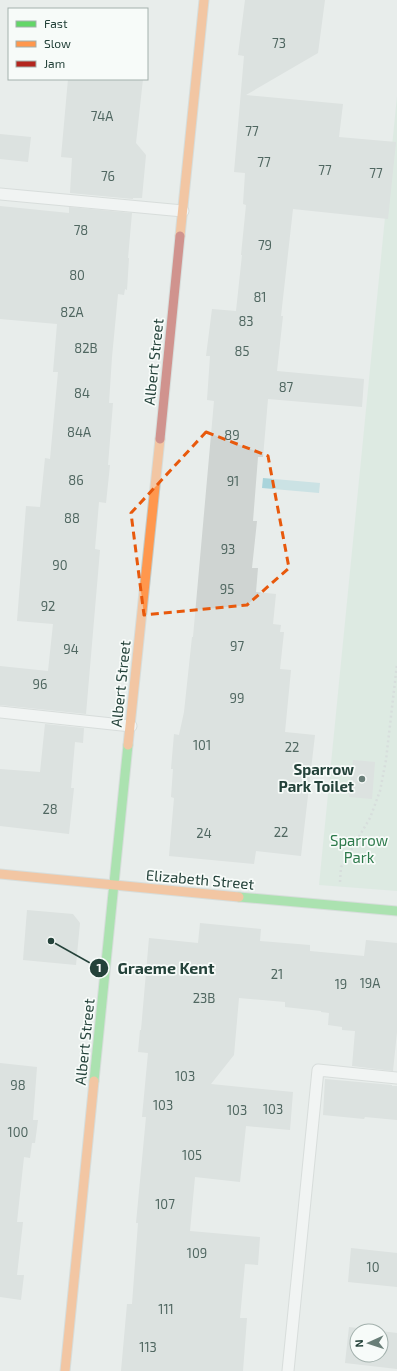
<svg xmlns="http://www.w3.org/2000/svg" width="397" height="1371" viewBox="0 0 397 1371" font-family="'Exo 2',sans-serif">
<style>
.green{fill:#d1e6d8}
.water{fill:#a9d4db}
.building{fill:#cfd4d2;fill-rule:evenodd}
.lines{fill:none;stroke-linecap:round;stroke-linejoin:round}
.lane-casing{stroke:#c5cac8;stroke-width:13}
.fast-casing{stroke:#c3cbc8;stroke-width:11}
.slow-casing{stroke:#c3cbc8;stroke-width:11}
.jam-casing{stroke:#c3cbc8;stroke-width:11}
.path{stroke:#c3ccca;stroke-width:2.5;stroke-dasharray:2 3;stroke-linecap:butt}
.lane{stroke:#fcfcfc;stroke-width:11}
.fast{stroke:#63d668;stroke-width:9}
.slow{stroke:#ff974d;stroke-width:9}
.jam{stroke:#b3261e;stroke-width:9}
.marked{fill:none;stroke:#e8590c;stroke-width:3;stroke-dasharray:8 5;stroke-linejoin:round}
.poi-dot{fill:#697e78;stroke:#f7fbf9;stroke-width:1.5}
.labels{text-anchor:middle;stroke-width:3.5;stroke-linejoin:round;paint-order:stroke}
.number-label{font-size:13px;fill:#506761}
.street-label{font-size:15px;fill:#24423a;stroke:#f7fbf9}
.poi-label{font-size:15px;font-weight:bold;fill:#24423a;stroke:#f7fbf9;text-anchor:end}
.park-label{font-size:15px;fill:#2d7a4b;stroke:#f7fbf9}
.leader{fill:none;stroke:#24423a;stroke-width:1.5}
.callout-dot{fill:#24423a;stroke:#f7fbf9;stroke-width:1.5}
.mark-label{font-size:12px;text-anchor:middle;font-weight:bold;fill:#fff}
.callout-label{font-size:16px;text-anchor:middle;font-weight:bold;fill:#24423a;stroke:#f7fbf9;stroke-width:3.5;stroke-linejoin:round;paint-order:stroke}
</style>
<rect width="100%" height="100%" fill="#e8edeb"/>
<path class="green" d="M397 96V891L319 885Z"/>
<path class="water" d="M263 478 320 483 319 493 262 488Z"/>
<g class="building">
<path d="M245 0H325L318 53 246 95 343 104 339 137 396 142 388 219 293 209 281 316H283L277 371 364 379 362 407 268 399 263 457H258L253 521H257L252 568H258L256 592 276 594 273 624 281 625 280 632H284L280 669 291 670 285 732 315 735 301 856 256 851 254 864 169 856 174 798 171 797 173 769H171L174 734 179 735 184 712 192 637H193L214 401 207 400 210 356H206L212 309 236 311 242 255H241L246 205 243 204 245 173 234 172 244 56 238 55Z"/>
<path d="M68 79H143L136 143 146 155 142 198H133V199L70 193 72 158 61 157Z"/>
<path d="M0 134 31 137 28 162 0 159Z"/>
<path d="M0 206 69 213V207L132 213 128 258H129L127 290 125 289 124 295 118 294 112 357 109 403H113L108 465H110L106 503 99 502 95 549 100 550 86 714 0 705V666L48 671 53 624 17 621 26 506 40 507 45 458 50 459 58 372H53L57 324 0 319Z"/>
<path d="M45 724 84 728 83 743 75 742 71 788H74L69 834 0 826V769L40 772Z"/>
<path d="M353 760 375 762 372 799 349 797Z"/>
<path d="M27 910 73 914 80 923 76 965 23 960Z"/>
<path d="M200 923 261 929 260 941 310 945V951L364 956 366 940 397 943V1032L393 1071 352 1066 355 1031 342 1030V1027L328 1025 329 1013 321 1012V1011L285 1007V1002L239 998 234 1055 211 1084 293 1092 290 1130 246 1126 240 1182 195 1177 190 1231 260 1237 258 1265 245 1264 240 1318H247L243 1371H121L127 1304H132L138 1223H136L146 1117H142L148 1053 138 1052 140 1030H141L149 938 198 943Z"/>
<path d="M0 1063 37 1067 33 1120H38L35 1143H32L30 1158 24 1157 17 1222H23L17 1275H24L21 1300 0 1297Z"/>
<path d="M325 1079 392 1085V1086H397V1120L365 1117 364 1119 323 1115Z"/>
<path d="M351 1248 397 1253V1287L348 1282Z"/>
<path d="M349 1327 397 1333V1369L345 1363ZM357 1331H381V1355H357Z"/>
</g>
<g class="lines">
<g class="lane-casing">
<g id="lane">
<path d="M0 194 183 211"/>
<path d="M0 712 131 726"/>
<path d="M288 1371 318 1070 397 1078"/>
</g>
</g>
<g class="fast-casing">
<g id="fast">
<path d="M239 897 397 911"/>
<path d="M94 1081 128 745"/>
</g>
</g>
<g class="slow-casing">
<g id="slow">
<path d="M180 236 204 0"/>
<path d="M128 745 160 439"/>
<path d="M0 874 239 897"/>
<path d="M65 1371 94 1081"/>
</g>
</g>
<g class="jam-casing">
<path id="jam" d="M160 439 180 236"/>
</g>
<path class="path" d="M340 882 341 867 370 818 380 791 386 760 397 664"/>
<use href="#lane" class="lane"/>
<use href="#fast" class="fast"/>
<use href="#slow" class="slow"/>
<use href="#jam" class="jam"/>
</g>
<path d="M0 0H397V1371H0ZM206 432 268 456 289 568 247 605 144 615 131 513Z" fill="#e8edeb" fill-opacity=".55" fill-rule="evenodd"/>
<path class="marked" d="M206 432 268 456 289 568 247 605 144 615 131 513Z"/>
<circle class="poi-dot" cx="362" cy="779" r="4"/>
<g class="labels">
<g class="number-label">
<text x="279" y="48">73</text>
<text x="102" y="121">74A</text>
<text x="252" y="136">77</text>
<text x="264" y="167">77</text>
<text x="325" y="175">77</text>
<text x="376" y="178">77</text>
<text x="108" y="181">76</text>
<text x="81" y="235">78</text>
<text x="265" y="250">79</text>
<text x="77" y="280">80</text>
<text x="260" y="302">81</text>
<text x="72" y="317">82A</text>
<text x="246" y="326">83</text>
<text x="86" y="353">82B</text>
<text x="242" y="356">85</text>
<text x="286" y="392">87</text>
<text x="82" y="398">84</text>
<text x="79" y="437">84A</text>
<text x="232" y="440">89</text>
<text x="76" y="485">86</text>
<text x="233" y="486">91</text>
<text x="72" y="523">88</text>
<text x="228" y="554">93</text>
<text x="60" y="570">90</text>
<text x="227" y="594">95</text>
<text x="48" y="611">92</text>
<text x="237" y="651">97</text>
<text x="71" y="654">94</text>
<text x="40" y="689">96</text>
<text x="237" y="703">99</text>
<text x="202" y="750">101</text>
<text x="292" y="752">22</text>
<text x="50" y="814">28</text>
<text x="281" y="837">22</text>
<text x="204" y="838">24</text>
<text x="277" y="979">21</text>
<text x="370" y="988">19A</text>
<text x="341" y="989">19</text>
<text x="204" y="1003">23B</text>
<text x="185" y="1081">103</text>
<text x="18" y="1090">98</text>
<text x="163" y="1110">103</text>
<text x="273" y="1114">103</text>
<text x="237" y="1115">103</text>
<text x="18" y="1137">100</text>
<text x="192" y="1160">105</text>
<text x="165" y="1209">107</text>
<text x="197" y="1258">109</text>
<text x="373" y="1272">10</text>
<text x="166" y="1314">111</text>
<text x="148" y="1352">113</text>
</g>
<g class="street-label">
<text transform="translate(154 362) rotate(-84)" y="5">Albert Street</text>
<text transform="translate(121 684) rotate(-84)" y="5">Albert Street</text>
<text transform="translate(200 880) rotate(5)" y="5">Elizabeth Street</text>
<text transform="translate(85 1042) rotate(-84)" y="5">Albert Street</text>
</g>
<g class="poi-label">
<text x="354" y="775">Sparrow<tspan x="354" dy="17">Park Toilet</tspan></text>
</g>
<g class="park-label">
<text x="359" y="846">Sparrow<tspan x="359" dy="17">Park</tspan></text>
</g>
</g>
<path class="leader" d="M51 941L99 968"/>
<g class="callout-dot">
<circle cx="51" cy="941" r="4"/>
<circle cx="99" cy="968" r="10"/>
</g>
<g class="mark-label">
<text x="99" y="972">1</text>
</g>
<g class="callout-label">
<text x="166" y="974">Graeme Kent</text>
</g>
<rect x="8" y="8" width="140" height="72" fill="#f7fbf9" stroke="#a3b1ad"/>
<rect x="16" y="21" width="20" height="6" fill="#63d668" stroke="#a3b1ad"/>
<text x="44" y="28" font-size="12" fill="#24423a">Fast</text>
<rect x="16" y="41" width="20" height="6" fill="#ff974d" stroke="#a3b1ad"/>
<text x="44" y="48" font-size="12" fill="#24423a">Slow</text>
<rect x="16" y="61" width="20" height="6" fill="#b3261e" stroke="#a3b1ad"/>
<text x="44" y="68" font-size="12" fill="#24423a">Jam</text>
<g transform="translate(369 1343) rotate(267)"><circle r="19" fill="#f7fbf9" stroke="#a3b1ad"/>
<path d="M0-3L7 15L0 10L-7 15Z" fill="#697e78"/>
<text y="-6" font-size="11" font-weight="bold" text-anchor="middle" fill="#24423a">N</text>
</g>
</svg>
